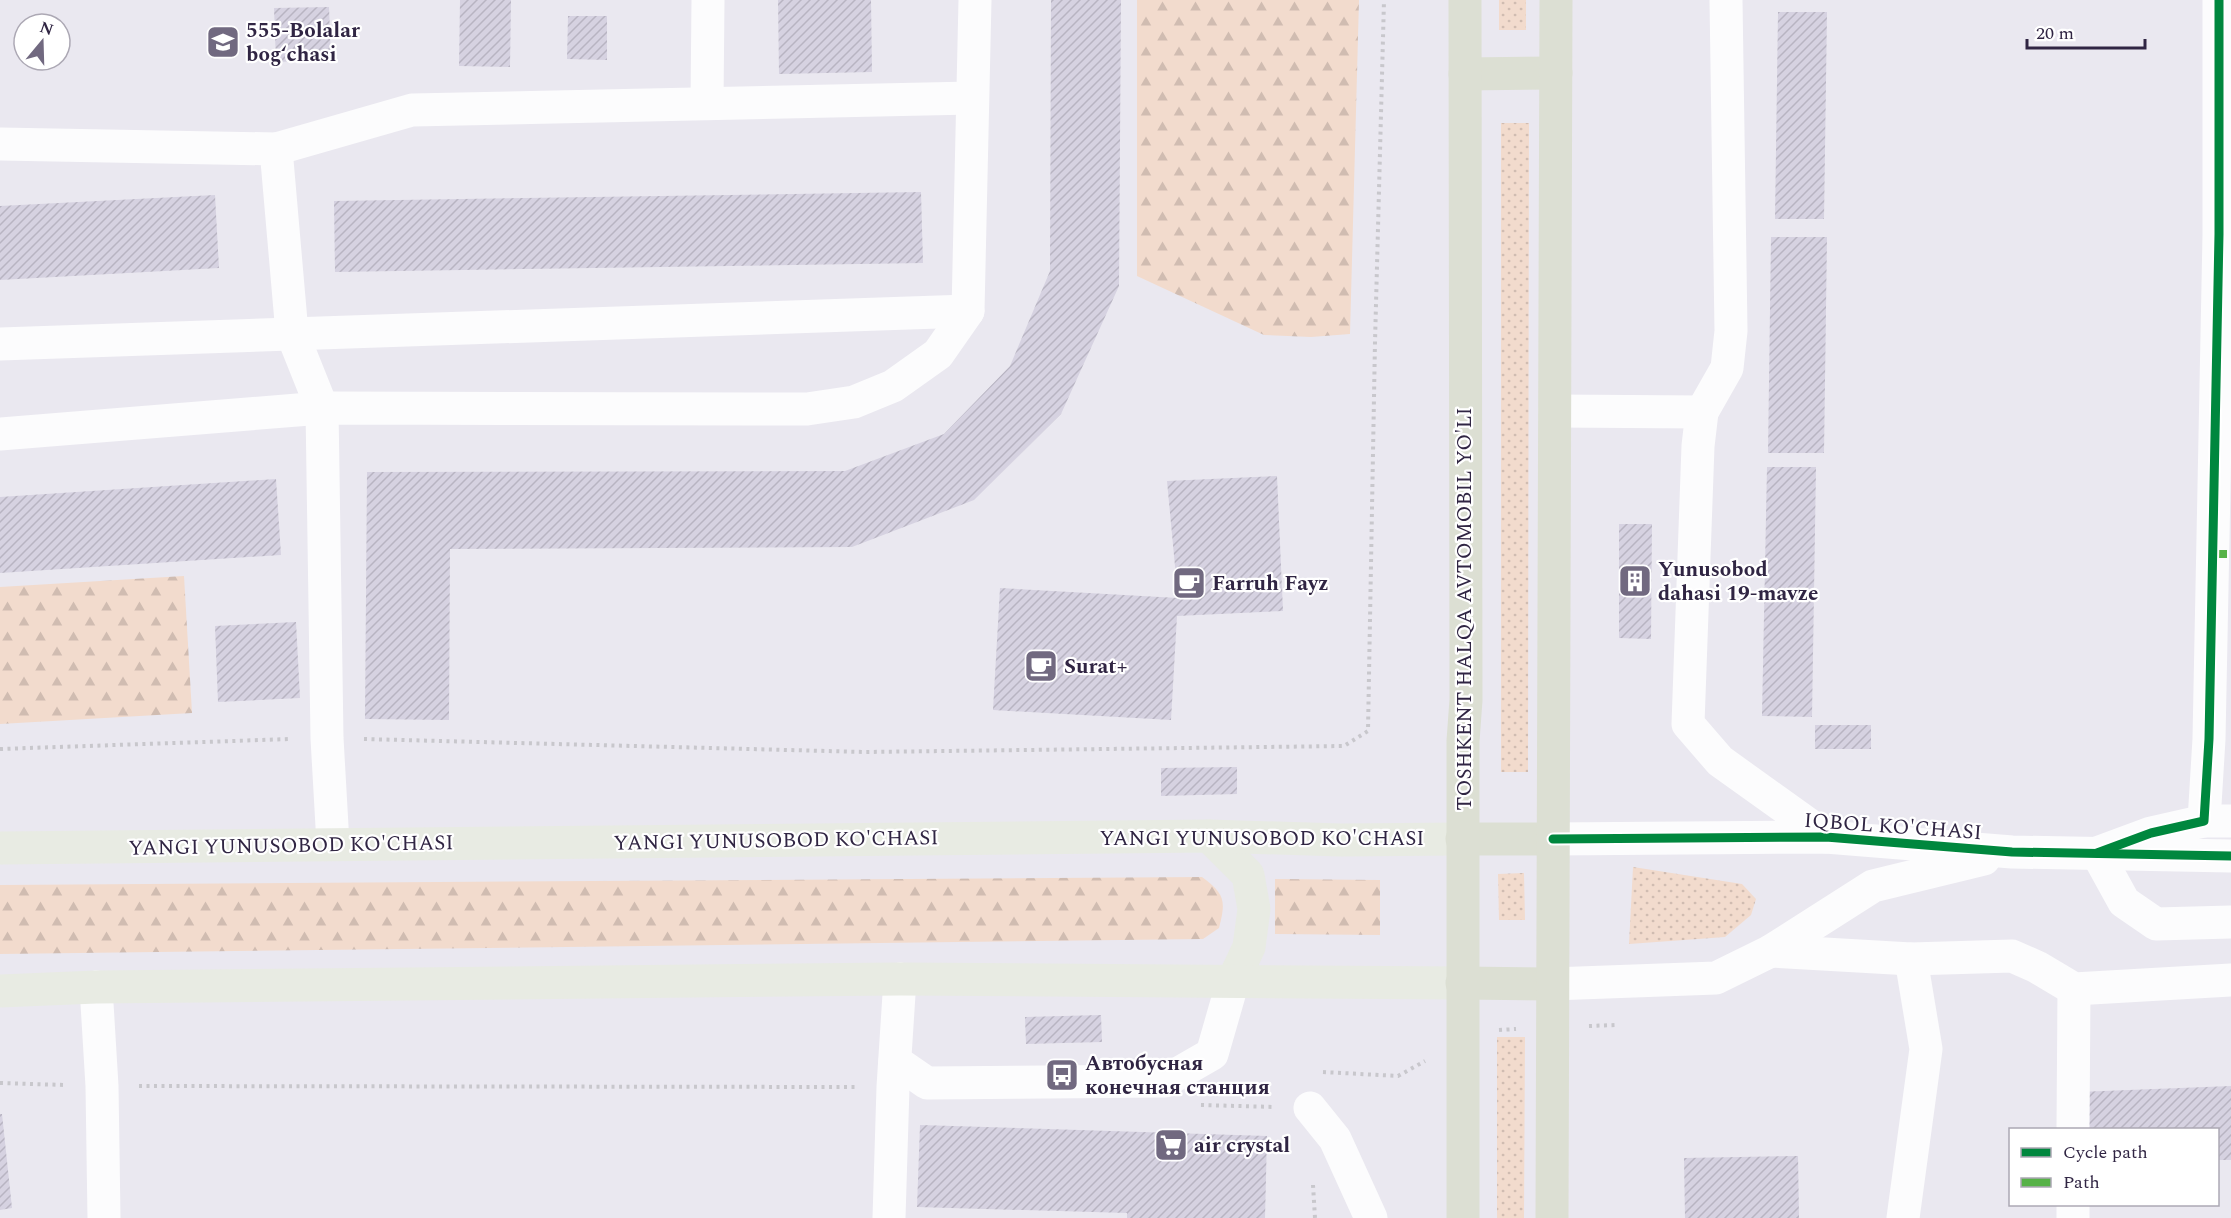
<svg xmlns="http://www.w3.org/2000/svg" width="2231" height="1218" viewBox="0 0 2231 1218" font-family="Spectral,serif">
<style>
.grass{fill:url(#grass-dots)}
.forest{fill:url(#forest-firs)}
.building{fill:url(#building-hatch)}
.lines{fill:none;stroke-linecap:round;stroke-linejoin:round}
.path{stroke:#c8c7cc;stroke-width:4;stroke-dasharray:3 4.5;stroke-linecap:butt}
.minor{stroke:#fcfcfd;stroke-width:33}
.major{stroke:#e8ebe3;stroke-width:33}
.highway{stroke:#dcdfd3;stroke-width:33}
.quiet{stroke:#56b247;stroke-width:8;stroke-dasharray:15 8;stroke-linecap:butt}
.cycleway-casing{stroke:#fff;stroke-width:13}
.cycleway{stroke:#00873e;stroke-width:9}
.labels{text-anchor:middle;stroke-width:4.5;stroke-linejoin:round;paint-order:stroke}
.poi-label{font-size:21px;font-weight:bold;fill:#302543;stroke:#fff;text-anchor:start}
.street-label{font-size:21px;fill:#302543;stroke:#fff}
</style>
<defs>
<pattern id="grass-dots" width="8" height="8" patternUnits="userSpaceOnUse" patternTransform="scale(1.5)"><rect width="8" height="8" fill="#f2dbcd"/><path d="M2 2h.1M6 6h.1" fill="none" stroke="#d0bcb1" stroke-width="1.8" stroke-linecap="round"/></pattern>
<pattern id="forest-firs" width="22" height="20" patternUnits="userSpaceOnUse" patternTransform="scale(1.5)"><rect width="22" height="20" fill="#f2dbcd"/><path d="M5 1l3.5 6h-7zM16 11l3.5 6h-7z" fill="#d0bcb1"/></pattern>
<pattern id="building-hatch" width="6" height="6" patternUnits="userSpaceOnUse" patternTransform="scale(1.5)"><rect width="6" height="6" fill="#d6d2e1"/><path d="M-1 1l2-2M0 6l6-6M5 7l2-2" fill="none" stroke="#b8b4c2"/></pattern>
</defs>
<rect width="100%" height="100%" fill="#eae8f0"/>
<g class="grass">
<rect x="1499" y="0" width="27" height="30"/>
<path d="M1501 123H1529L1528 772H1501Z"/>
<path d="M1633 867 1742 884 1756 899 1751 915 1725 937 1629 944Z"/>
<path d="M1524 873 1525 920H1499L1498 874Z"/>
<path d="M1497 1037H1525L1524 1218H1497Z"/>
</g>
<g class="forest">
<path d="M1137 0H1359L1350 334 1311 337 1264 335 1137 276Z"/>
<path d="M184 576 192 713 0 724V587Z"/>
<path d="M1202 877C1225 894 1226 901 1219 928L1203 939 0 954V885Z"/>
<path d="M1275 879 1380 880V935L1275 934Z"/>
</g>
<g class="building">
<path d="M460 0H511L510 67 459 66Z"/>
<path d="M778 0H871L872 72 779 74Z"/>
<path d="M1051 0H1121L1119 286 1061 414 974 500 852 547 450 549 449 720 365 719 367 472 845 471 944 434 1010 366 1050 271Z"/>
<path d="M329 7 331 60 276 62 274 8Z"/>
<path d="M1778 12H1827L1824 219H1775Z"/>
<path d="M568 16H607V60L567 59Z"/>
<path d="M921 192 923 263 335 272 334 201Z"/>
<path d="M215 195 219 268 0 280V206Z"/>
<path d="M1771 237H1827L1824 453H1768Z"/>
<path d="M1767 467H1816L1812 717 1762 716Z"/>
<path d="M1277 476 1283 611 1177 616 1171 720 993 710 1000 588 1178 598 1167 481Z"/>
<path d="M276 479 281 555 0 573V497Z"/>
<path d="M1619 524H1652L1651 639 1619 638Z"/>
<path d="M296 622 300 698 218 702 215 626Z"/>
<rect x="1815" y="725" width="56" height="24"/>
<path d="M1237 767V794L1161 796V768Z"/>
<path d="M1101 1015 1102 1042 1026 1044 1025 1017Z"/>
<path d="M2231 1086V1160H2218V1130H2080L2078 1092Z"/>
<path d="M0 1114H2L12 1208 0 1210Z"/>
<path d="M920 1125 1267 1136 1265 1218H1127V1213L917 1207Z"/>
<path d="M1798 1156 1799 1218H1685L1684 1158Z"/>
</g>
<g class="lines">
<g class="path">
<path d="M364 739 865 752 1344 746 1368 731 1375 342 1384 0"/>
<path d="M0 749 290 739"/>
<path d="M1589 1026 1615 1025"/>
<path d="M1499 1030 1516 1029"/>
<path d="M1323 1072 1398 1076 1425 1061"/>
<path d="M0 1083 65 1085"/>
<path d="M139 1086 857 1087"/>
<path d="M1201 1105 1275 1107"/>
<path d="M1313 1185 1315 1218"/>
</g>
<g class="minor">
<path d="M1726 0 1731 331 1727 368 1702 412 1698 446 1688 724 1720 761 1826 837"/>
<path d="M2219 0V234L2209 739 2204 821 2151 833 2097 853 2124 902 2156 924 2231 922"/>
<path d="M707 103 708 0"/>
<path d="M0 144 276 149 292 333 322 408 327 738 333 844"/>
<path d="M276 149 412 110 972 98"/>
<path d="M0 344 968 311"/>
<path d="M1555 411 1702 412"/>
<path d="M0 434 322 408 807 409 854 402 893 386 938 354 968 311 975 0"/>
<path d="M2204 821H2231"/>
<path d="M1553 839 1826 837 2012 852 2231 856"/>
<path d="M1771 951 1911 959 2012 956 2037 967 2074 989 2231 980"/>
<path d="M1552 984 1716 978 1771 951 1873 886 1984 859"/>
<path d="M96 987 102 1086 104 1218"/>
<path d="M895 1061 927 1083 1165 1081 1212 1054 1233 981"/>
<path d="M1310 1108 1335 1139 1371 1218"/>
<path d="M2073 1130 2074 989"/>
<path d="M889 1218 893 1087 900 979"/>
<path d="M1903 1218 1926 1049 1911 959"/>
<path d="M2073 1218V1204"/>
</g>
<g class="major">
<path d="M1209 836 1248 875 1254 909 1249 947 1233 981"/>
<path d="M0 848 1209 836 1340 840 1462 839"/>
<path d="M0 991 96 987 900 979 1462 983"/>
</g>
<g class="highway">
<path d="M1465 74 1556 73"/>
<path d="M1462 839H1553"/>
<path d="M1462 983 1552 984"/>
<path d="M1463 1218V741L1466 700 1465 0"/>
<path d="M1552 1218 1556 0"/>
</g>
<path class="quiet" d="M2212 554H2231"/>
<g class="cycleway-casing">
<g id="cycleway">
<path d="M1553 839 1826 837 2012 852 2231 856"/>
<path d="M2097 853 2151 833 2204 821 2209 739 2219 234V0"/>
</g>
</g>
<use href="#cycleway" class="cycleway"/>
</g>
<defs>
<g id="school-square" transform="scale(1.725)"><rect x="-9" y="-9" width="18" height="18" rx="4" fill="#716980" stroke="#fff"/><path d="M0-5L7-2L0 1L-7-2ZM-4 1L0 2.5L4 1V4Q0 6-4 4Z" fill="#fff"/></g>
<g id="building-square" transform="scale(1.725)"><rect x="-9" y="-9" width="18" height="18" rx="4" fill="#716980" stroke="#fff"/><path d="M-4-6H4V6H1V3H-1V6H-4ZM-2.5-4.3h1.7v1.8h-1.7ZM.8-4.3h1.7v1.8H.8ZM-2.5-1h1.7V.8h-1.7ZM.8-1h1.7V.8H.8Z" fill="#fff"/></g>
<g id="cafe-square" transform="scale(1.725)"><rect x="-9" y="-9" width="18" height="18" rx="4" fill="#716980" stroke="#fff"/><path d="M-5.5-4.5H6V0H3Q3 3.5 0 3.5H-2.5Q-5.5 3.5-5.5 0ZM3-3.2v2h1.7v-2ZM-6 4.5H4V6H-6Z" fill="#fff"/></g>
<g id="bus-square" transform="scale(1.725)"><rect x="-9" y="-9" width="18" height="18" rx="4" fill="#716980" stroke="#fff"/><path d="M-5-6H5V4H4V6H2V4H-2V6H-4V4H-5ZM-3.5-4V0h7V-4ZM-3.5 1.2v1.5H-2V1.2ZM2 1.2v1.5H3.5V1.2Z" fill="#fff"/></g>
<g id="supermarket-square" transform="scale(1.725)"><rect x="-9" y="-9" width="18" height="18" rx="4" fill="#716980" stroke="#fff"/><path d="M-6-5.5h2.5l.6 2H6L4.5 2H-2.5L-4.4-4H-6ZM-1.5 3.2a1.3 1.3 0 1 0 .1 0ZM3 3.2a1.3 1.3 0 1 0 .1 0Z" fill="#fff"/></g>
</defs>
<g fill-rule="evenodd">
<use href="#school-square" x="223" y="42"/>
<use href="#building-square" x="1635" y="581"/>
<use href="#cafe-square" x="1189" y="583"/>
<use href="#cafe-square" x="1041" y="666"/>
<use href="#bus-square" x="1062" y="1075"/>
<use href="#supermarket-square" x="1171" y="1145"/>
</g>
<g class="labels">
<g class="poi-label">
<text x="246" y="37">555-Bolalar<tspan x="246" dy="24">bogʻchasi</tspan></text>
<text x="1658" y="576">Yunusobod<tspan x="1658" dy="24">dahasi 19-mavze</tspan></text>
<text x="1212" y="590">Farruh Fayz</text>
<text x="1064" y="673">Surat+</text>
<text x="1085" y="1070">Автобусная<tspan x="1085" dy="24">конечная станция</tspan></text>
<text x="1194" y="1152">air crystal</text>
</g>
<g class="street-label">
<text transform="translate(1464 609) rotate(-90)" y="7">TOSHKENT HALQA AVTOMOBIL YO'LI</text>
<text transform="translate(1893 826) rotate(4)" y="7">IQBOL KO'CHASI</text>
<text x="1262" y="845">YANGI YUNUSOBOD KO'CHASI</text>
<text transform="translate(776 840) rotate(-1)" y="7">YANGI YUNUSOBOD KO'CHASI</text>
<text transform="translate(291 845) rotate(-1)" y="7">YANGI YUNUSOBOD KO'CHASI</text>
</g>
</g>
<rect x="2009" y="1128" width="210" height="78" fill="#ffffff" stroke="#aca8b4" stroke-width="1.5"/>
<rect x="2021" y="1148" width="30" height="9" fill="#00873e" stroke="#aca8b4" stroke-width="1.5"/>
<text x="2063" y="1158" font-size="18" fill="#302543">Cycle path</text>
<rect x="2021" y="1178" width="30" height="9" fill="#56b247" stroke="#aca8b4" stroke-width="1.5"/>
<text x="2063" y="1188" font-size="18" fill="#302543">Path</text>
<g transform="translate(42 42) rotate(19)"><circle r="28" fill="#ffffff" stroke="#aca8b4" stroke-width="1.5"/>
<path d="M0-4.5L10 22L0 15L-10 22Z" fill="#716980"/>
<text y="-9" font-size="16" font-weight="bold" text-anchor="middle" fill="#302543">N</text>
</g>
<path d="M2027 39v9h118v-9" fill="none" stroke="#302543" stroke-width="3"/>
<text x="2036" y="39" font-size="18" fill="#302543" stroke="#ffffff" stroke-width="4.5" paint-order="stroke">20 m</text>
</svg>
